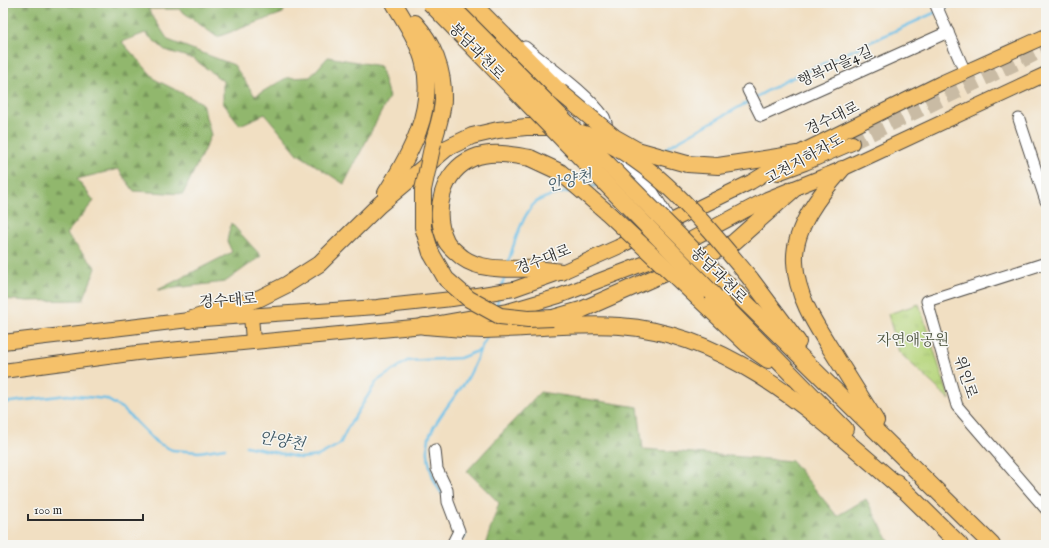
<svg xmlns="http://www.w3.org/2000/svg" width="1049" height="548" viewBox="0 0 1049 548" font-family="'IM FELL English','Noto Serif KR',serif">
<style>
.grass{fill:url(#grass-tufts);stroke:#718054}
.forest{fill:url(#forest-firs);stroke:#5e714c}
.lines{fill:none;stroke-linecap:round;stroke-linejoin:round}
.stream{stroke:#6abfe7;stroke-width:2.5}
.major-tunnel{stroke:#c9bba4;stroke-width:14;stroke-dasharray:14 7;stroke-linecap:butt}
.minor-casing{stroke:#494642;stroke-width:13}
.major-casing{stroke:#494642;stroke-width:16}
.highway-casing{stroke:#494642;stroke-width:18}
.minor{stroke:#fff;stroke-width:11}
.major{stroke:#f5c16b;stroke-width:14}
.highway{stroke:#f5c16b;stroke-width:16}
.highway-bridge-casing{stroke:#494642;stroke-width:18;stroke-linecap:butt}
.highway-bridge{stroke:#f5c16b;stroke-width:16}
.labels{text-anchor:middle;stroke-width:3;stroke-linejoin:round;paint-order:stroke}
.street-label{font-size:15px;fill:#2b2b2b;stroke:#f6f6f2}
.park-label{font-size:15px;fill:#4e5640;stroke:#f6f6f2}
.water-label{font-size:16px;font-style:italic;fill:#3e5763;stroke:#f6f6f2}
</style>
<defs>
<pattern id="grass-tufts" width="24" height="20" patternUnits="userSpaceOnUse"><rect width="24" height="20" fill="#b7d67e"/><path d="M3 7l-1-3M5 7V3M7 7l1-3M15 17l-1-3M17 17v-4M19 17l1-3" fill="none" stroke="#9eb86d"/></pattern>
<pattern id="forest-firs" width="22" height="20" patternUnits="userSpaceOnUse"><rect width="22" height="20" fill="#91b76d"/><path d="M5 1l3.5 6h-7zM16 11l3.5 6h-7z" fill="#77955a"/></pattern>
</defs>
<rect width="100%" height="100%" fill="#f6f6f2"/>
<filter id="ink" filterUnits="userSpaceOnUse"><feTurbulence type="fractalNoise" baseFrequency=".025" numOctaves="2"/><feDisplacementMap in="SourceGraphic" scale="8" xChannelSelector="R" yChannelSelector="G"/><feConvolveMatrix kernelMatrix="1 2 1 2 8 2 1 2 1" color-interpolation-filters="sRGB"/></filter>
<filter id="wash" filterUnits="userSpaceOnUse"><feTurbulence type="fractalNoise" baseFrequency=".012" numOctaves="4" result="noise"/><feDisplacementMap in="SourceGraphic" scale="16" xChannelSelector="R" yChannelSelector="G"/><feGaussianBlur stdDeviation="0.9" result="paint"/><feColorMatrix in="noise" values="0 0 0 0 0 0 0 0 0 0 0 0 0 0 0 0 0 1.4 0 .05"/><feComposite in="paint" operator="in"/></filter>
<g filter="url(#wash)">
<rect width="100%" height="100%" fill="#f1dfc2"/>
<path class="grass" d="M919 304 950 400 899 352 888 314Z"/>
<g class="forest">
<path d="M3 3H286L283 13 217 37 179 9H148L168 40 234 65 255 96 286 78 310 77 328 57 380 66 389 97 344 184 298 154 265 114 240 125 223 103V81L194 59 165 50 145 33 122 42 156 80 202 103 211 135 183 194 134 191 118 169 77 179 94 201 66 234 96 268 83 300 28 301 3 299Z"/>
<path d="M231 223 261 256 225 282 158 290 232 252 227 241Z"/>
<path d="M540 392 638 407 643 449 792 461 837 516 866 499 890 543 894 545H485L499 503 467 471Z"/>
</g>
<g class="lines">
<g class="stream">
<path d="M942 9 955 3"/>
<path d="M756 97 783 82 936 12"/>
<path d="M663 152 669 146 750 101"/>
<path d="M586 187 599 185"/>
<path d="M508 263C513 247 523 212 536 202 546 195 561 193 572 191"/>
<path d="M502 286 505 274"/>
<path d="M496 307 499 297"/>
<path d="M3 403 67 395 106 399 123 409 156 442 172 450 199 452 225 448"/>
<path d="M246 446 301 458 318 456 340 444 347 429 377 381 407 361 460 358 480 350 487 337"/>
<path d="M444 496C432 483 425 456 429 438 432 424 457 394 466 381 472 372 476 360 480 350"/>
<path d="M458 545 465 536 463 531"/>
</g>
</g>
</g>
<g filter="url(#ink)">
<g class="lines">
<path class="major-tunnel" d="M852 143 1046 49"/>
<g class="minor-casing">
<g id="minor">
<path d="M935 3 965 72"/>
<path d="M525 47C549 67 586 92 604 117 606 121 607 128 608 132"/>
<path d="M748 90 761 116 948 32"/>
<path d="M1019 119 1046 201"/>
<path d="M615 150 618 156 651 189 669 219"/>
<path d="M1046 263 927 301 957 406 1046 509"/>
<path d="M435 450 437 469 447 490 448 502 459 531 452 545"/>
</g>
</g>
<g class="major-casing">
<g id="major">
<path d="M778 173 805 163 852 143"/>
<path d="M251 315 253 341"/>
<path d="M3 342 189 320 377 307 452 299 514 289 562 272 618 247 751 182 797 154 941 83 1046 36"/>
<path d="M3 371 137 353 424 326 508 311 559 296 648 262 767 199 842 169 1046 74"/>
</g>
</g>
<g class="highway-casing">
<g id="highway">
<path d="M472 3 560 92"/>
<path d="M415 23C433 43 444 71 443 98 443 113 437 129 433 143"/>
<path d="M530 158C512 155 491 150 473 158 442 171 432 212 446 241 449 247 458 254 463 258 482 272 515 268 537 269 545 270 553 271 562 272"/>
<path d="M687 164 718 166 797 154"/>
<path d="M842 169C821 193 793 228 795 262 796 298 819 330 837 359 850 380 863 400 876 421"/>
<path d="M423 190V227L431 253"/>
<path d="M386 193C410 154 435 111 424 64 419 42 405 22 394 3"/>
<path d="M750 278 798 342"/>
<path d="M729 286 992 545"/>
<path d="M712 293 845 429"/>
<path d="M697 297 751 348 768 360"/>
<path d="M553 318 581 310 733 243 794 189"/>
<path d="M189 320 260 298 286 285 319 264 379 205 447 148 472 136 498 130 526 127H561"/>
<path d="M424 326C444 327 464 330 484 330 530 329 575 323 620 326 734 334 821 420 903 490"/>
<path d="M896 482 960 545"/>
</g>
</g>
<use href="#minor" class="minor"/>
<use href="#major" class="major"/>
<use href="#highway" class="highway"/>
<g class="highway-bridge-casing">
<g id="highway-bridge">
<path d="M430 3 712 293"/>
<path d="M448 3 729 286"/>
<path d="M560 92 614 137 637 150 687 164"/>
<path d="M581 133C651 153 705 225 750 278"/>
<path d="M530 158 560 172 609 214 697 297"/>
<path d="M423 190 433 143"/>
<path d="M431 253 446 279 469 299 500 316 528 319 553 318"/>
</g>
</g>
<use href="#highway-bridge" class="highway-bridge"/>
</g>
</g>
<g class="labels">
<g class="street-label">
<text transform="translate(477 51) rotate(46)" y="5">봉담과천로</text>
<text transform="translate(835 66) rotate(-24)" y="5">행복마을4길</text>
<text transform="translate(832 118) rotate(-26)" y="5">경수대로</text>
<text transform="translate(804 159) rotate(-29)" y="5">고천지하차도</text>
<text transform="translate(543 259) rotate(-21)" y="5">경수대로</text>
<text transform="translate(719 275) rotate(45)" y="5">봉담과천로</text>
<text transform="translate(228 300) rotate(-4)" y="5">경수대로</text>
<text transform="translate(966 377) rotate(72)" y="5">위인로</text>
</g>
<g class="park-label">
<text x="913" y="345">자연애공원</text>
</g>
<g class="water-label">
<text transform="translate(569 180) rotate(-14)" y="6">안양천</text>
<text transform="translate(282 440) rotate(9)" y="6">안양천</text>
</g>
</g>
<rect width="1049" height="548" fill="none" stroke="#f6f6f2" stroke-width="16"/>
<path d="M28 514v6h115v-6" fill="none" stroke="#2b2b2b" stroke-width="2"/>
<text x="34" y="514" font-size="12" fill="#2b2b2b" stroke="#f6f6f2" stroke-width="3" paint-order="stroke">100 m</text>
</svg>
